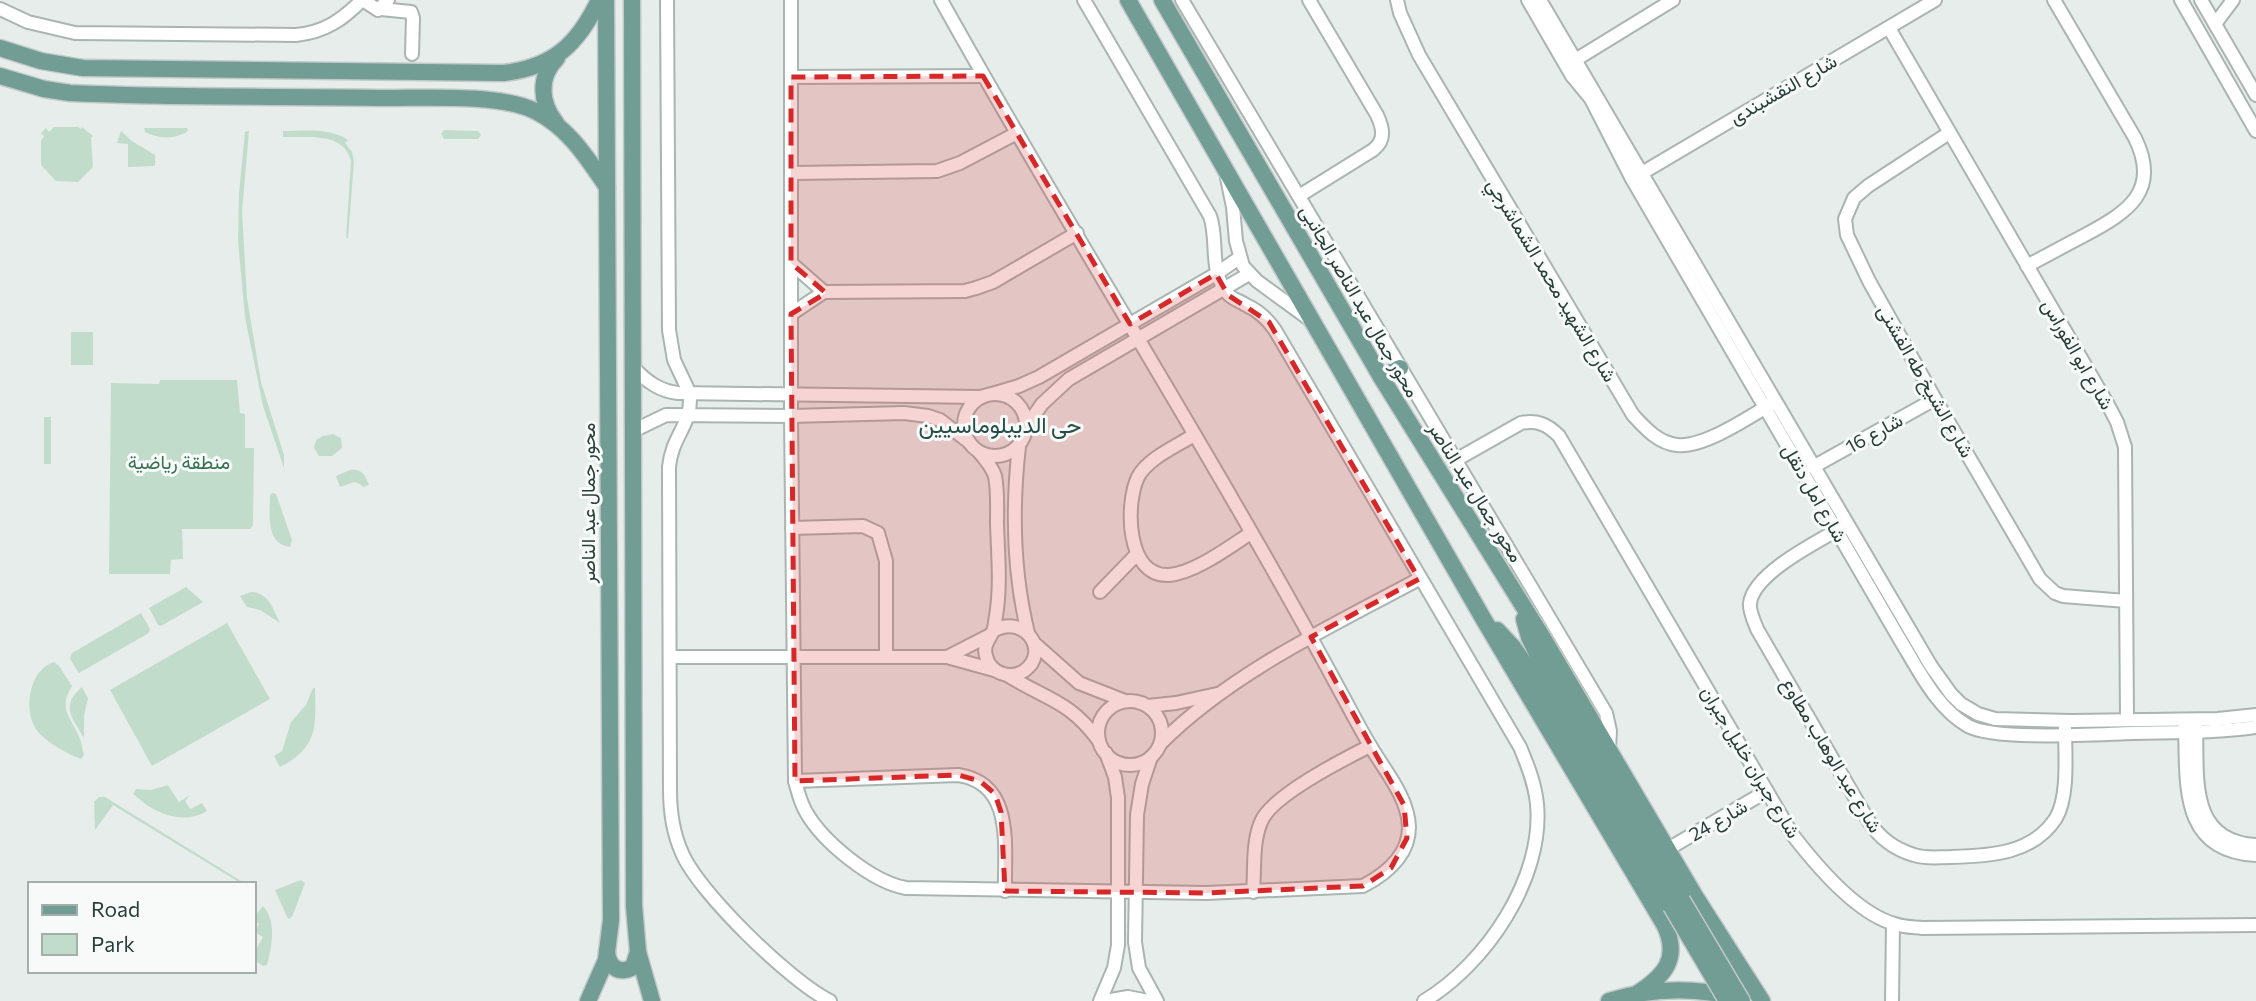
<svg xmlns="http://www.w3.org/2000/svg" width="2256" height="1001" viewBox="0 0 2256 1001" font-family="Commissioner,Vazirmatn,sans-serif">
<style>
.green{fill:#c2dccb}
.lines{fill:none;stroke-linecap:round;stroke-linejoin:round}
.minor-casing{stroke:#aab5b2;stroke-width:16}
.major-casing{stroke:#c3c9c8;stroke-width:19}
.minor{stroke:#fff;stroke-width:12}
.major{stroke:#719d94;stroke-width:16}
.major-bridge-casing{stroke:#c3c9c8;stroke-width:19;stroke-linecap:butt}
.major-bridge{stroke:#719d94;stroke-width:16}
.marked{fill:#d62828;fill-opacity:0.2;stroke:#d62828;stroke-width:5;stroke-dasharray:14 9;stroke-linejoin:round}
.labels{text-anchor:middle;stroke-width:6;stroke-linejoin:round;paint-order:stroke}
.street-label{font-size:19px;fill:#273e39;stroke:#f7faf9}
.park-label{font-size:19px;fill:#367050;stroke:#f7faf9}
.quarter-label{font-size:23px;fill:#254e46;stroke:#f7faf9}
</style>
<rect width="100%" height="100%" fill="#e7edeb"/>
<g class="green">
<path d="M54 127H78L81 129 82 127 93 136 91 138 93 167 78 182 56 181 41 165V140L44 137 41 133 46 128 49 132Z"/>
<path d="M144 128H187L188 131C174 140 159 139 145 132Z"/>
<path d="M444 130 478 131 481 135 478 139H444L441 134Z"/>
<path d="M121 131 132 141 155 155V166L128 167V144L117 143Z"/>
<path d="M249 131 242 211 247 298 261 382 284 455V468L263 406 245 317 238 241 239 193 245 132Z"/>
<path d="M283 131C304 131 330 127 348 140L345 143 352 152 354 162 348 238H346L351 161C344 131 306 138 283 137Z"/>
<rect x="71" y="332" width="22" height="33"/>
<path d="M160 380H237L240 413 245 414V448H254L253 525 250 529H182L183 559 171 560 170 574H109L111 383 159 384Z"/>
<rect x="44" y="417" width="7" height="47"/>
<path d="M333 434 341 438 342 448 332 456H319L314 448 316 440 323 436Z"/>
<path d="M350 470C362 468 365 475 369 485L363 487 360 484 354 482 340 487 336 476Z"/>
<path d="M272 493 276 494 292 540 290 547C265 544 270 514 270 495Z"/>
<path d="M186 587 203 602 161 626 158 625 149 608Z"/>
<path d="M251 592C269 593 273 609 280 623L260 610 247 607 240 596Z"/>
<path d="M141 613 150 629 149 633 79 673 70 659 72 653Z"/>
<path d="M227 623 270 699 152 766 110 690Z"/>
<path d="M54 662 59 666 72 686C57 711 72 717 80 739 82 744 82 750 84 755L81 759C68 754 49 744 39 733 22 714 28 670 54 662Z"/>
<path d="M82 687 88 698 84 716V738C72 717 60 706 82 687Z"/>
<path d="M313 688H315C316 726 318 748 280 767L274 756 282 751 291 722 306 705Z"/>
<path d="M168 785 179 802 190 795 185 801 190 809 202 803 207 811C181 826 154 813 133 794L136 789 151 790Z"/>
<path d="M99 797H105L246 884H242L113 805 95 830 94 802Z"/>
<path d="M301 880 305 883 292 917 288 919 275 890Z"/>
<path d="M263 906C277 921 272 947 267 965L263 966 254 960V953L263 937 255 932 259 924 254 920V917Z"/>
</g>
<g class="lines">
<g class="minor-casing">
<g id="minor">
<path d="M363 0 378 10 388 0"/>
<path d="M667 0 669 330 674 360 690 394C692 426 672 435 669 467L670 790C670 812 673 833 682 853 699 893 791 982 830 1001"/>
<path d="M791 0V416L795 781C798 792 800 802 806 812 823 842 872 882 906 888L1206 893 1363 886C1386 874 1409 856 1409 827 1408 797 1385 771 1371 747 1360 729 1350 709 1340 691 1214 457 1070 232 941 0"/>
<path d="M1084 0 1210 216C1219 242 1208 270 1228 294 1232 299 1240 301 1246 305 1259 311 1267 318 1275 330L1520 747C1528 766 1535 784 1537 804 1544 878 1486 964 1424 1001"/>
<path d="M1182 0 1606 713 1610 731 1609 749"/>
<path d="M1397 0 1400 13 1419 55 1633 415C1645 428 1658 443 1677 445 1703 448 1748 418 1771 404"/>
<path d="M1528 0 1572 76 1591 99 1632 179 1899 638C1917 667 1936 708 1968 726 1996 741 2097 734 2133 733 2174 732 2215 733 2256 727"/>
<path d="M1540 0 1931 666 1951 694 1961 704 1978 714 1995 719 2071 721 2218 719 2256 715"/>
<path d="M2181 0 2256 131"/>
<path d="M2201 0 2256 95"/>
<path d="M0 9 28 22 75 33 296 35C325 32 342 20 362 0"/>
<path d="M381 9 411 12 413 18 412 54"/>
<path d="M2215 24 2233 0"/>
<path d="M1889 28 2107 403 2117 422 2125 447 2127 719"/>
<path d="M1572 62 1673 0"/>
<path d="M791 77 983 76"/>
<path d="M1949 133 1868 186 1854 198 1845 219 1847 235 1869 281 1935 399 2040 579 2055 593 2063 596 2126 601"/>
<path d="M792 173 937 171 960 163 1017 133"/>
<path d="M1637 176 1935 0"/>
<path d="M1227 178 1233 207 1236 241 1243 266 1257 281 1309 319"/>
<path d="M1299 196 1373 150C1386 140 1383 128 1377 115L1309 0"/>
<path d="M791 263 824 292 965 291 976 288 993 282 1077 233"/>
<path d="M2027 266C2047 255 2066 245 2085 235 2128 212 2161 191 2135 138L2054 0"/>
<path d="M791 314 824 292"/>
<path d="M634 368C647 382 660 391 678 393L982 397"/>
<circle cx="995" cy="425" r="31"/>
<path d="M992 394 1019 386 1039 377 1216 274 1239 258"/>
<path d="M1026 427 1042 404 1069 379 1249 274"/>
<path d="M635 430 666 415 791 416 904 413 928 416 940 420 969 442"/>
<path d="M1194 435C1177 446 1148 458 1138 477 1125 504 1126 577 1169 575 1195 573 1229 547 1251 533"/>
<path d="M1019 446C1012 508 1013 572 1028 633"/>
<path d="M980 453C986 460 992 467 995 476 998 491 997 508 997 524 998 554 1001 586 996 616 995 620 995 627 993 631 989 640 983 645 986 656 990 673 1010 680 1024 671 1051 652 1025 613 993 631"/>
<path d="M1454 461 1521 423C1537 420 1547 424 1559 436L1792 834C1815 864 1857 914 1895 924 1903 927 1913 927 1922 928L2256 925"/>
<path d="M1813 467 1935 399"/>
<path d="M792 528 863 526 878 533 886 561V656"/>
<path d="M1841 528C1817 542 1754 573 1750 603 1749 611 1754 621 1757 629L1868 820C1879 838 1894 849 1914 855 1926 859 1938 857 1951 857 1990 856 2033 854 2056 818 2069 796 2065 753 2065 728"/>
<path d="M1100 592 1137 554"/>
<path d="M1034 643 1079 683 1125 701"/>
<path d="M670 657H947L994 670"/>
<path d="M947 657 990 635"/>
<path d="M1007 675C1047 700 1069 700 1099 741"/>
<circle cx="1130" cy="733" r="32"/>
<path d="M1148 706 1176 703 1217 694"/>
<path d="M2196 725C2198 775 2187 841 2256 845"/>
<path d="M2185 726C2187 784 2179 851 2256 855"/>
<path d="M1161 743C1232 672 1332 626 1419 579"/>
<path d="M1151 757 1142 784 1137 815 1135 942 1139 968 1157 1001"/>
<path d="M795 781 958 775C1015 783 1004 847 1005 891"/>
<path d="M1668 849 1767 791"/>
<path d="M1253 892C1255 870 1252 843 1261 822 1271 796 1344 759 1370 746"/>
<path d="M1100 1001 1114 968 1118 945V798L1115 777 1106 753"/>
<path d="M1105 1001 1128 997 1148 1001"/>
<path d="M1892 1001 1893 924"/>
</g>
</g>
<g class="major-casing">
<g id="major">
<path d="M632 0 634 906 638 952 652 1001"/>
<path d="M1128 0 1484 620 1665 926C1680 959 1664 976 1638 993"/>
<path d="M1162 0 1381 377 1543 638 1695 896 1762 1001"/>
<path d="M0 48 41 61 83 68 504 73C554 67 578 44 599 0"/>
<path d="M0 76 44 89 70 93C176 98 283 96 388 98 429 98 500 94 535 111 569 128 587 158 607 187"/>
<path d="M556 123C540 103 538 77 557 58"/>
<path d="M1381 377 1400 368"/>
<path d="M1524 619 1529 637 1539 658 1682 900"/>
<path d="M1497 630 1513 647 1525 664 1671 906"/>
<path d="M607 951C608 967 619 975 633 967L638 952"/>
<path d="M588 1001 606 960 611 920 606 0"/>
<path d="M1609 1001C1651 988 1692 987 1734 997"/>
</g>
</g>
<use href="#minor" class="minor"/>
<use href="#major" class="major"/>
<g class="major-bridge-casing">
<g id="major-bridge">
<path d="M1682 900 1742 1001"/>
<path d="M1671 906 1727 1001"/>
</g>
</g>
<use href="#major-bridge" class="major-bridge"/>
</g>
<path class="marked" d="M983 76 1130 324 1216 274 1228 295 1269 322 1419 579 1311 637 1404 805 1407 838 1391 868 1363 886 1206 893 1005 891 1001 812 995 794 980 781 958 775 795 781 791 314 826 293 791 263V77Z"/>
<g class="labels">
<g class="street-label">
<text transform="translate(1783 89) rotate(-30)" y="7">شارع النقشبندى</text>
<text transform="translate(1552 280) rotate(59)" y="7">شارع الشهيد محمد الشماشرجي</text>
<text transform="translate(1360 301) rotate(60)" y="7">محور جمال عبد الناصر الجانبى</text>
<text transform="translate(2078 354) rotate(60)" y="7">شارع ابو الفوراس</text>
<text transform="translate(1926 381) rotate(60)" y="7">شارع الشيخ طه الفشنى</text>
<text transform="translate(1874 433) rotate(-29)" y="7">شارع 16</text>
<text transform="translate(1476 492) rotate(58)" y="7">محور جمال عبد الناصر</text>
<text transform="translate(1815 493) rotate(60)" y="7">شارع امل دنقل</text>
<text transform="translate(588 503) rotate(-90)" y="7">محور جمال عبد الناصر</text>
<text transform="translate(1832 755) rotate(59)" y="7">شارع عبد الوهاب مطاوع</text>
<text transform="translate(1751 762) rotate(59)" y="7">شارع جبران خليل جبران</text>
<text transform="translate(1718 820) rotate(-30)" y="7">شارع 24</text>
</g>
<g class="park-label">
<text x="179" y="469">منطقة رياضية</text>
</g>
<g class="quarter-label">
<text x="1000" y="433">حى الديبلوماسيين</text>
</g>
</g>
<rect x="28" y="882" width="228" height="91" fill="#f7faf9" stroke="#a4afac" stroke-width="2"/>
<rect x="42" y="905" width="35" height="10" fill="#719d94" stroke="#a4afac" stroke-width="2"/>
<text x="91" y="917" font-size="21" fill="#273e39">Road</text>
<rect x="42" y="934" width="35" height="21" fill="#c2dccb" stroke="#a4afac" stroke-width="2"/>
<text x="91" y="952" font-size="21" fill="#273e39">Park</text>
</svg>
